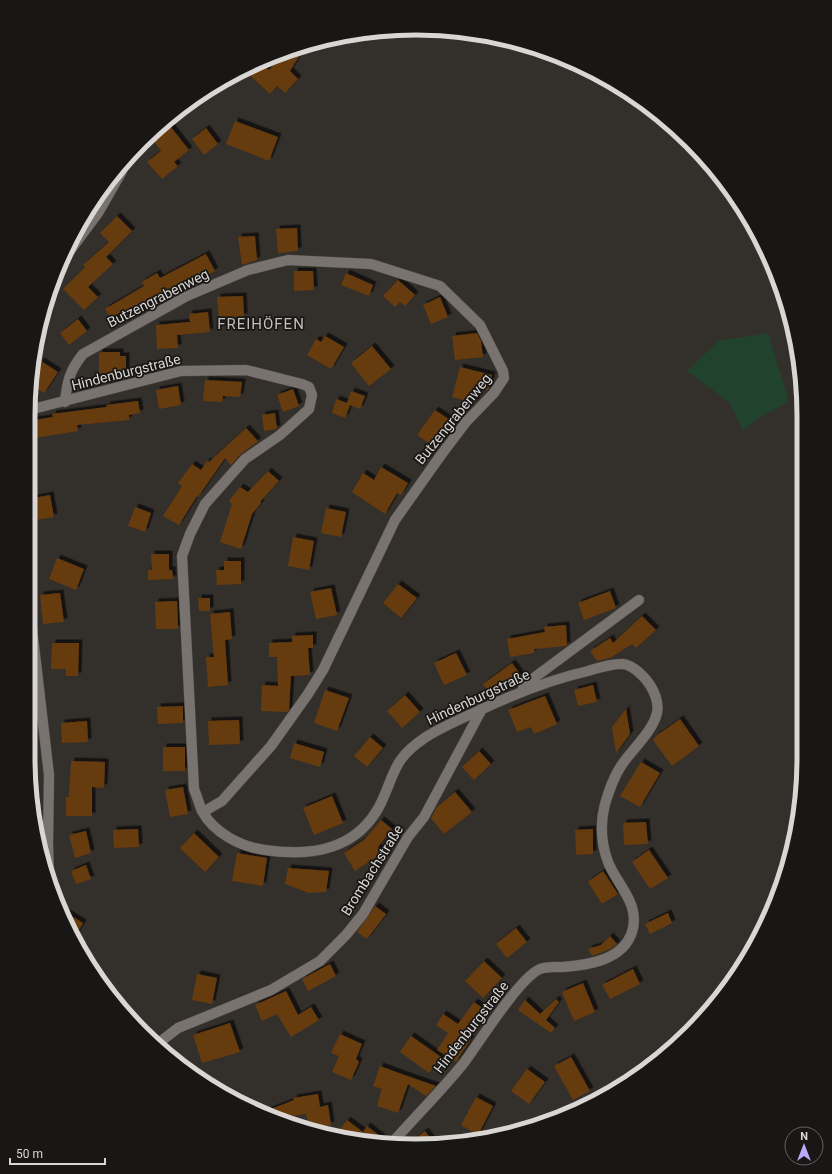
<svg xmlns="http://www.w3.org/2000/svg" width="832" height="1174" viewBox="0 0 832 1174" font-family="Roboto,sans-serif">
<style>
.green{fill:#21432d}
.building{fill:#663b10;filter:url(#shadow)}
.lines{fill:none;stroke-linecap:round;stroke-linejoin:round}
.minor-casing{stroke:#504c49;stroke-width:11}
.minor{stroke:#79736f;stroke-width:10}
.labels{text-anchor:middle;stroke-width:3.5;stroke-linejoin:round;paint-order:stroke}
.street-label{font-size:14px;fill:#d9d6d4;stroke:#191716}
.neighbourhood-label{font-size:15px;letter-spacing:1px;fill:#c5bfbb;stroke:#191716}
.rim{fill:none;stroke:#d9d6d4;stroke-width:5}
</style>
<defs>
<filter id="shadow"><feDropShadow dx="3.5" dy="-3.5" stdDeviation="0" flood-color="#0009"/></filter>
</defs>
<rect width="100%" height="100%" fill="#332f2b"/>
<path class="green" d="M768 333 789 401C773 412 756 417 743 431L730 403 687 371 718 341Z"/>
<g class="building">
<path d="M306 45 290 71 298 79 285 93 277 86 270 94 244 70 260 63 269 70 288 50Z"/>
<path d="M235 121 278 137 269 161 226 144Z"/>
<path d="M170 126 189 150 174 162 178 166 162 179 147 162 161 151 153 140Z"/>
<path d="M206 128 218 144 204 155 192 139Z"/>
<path d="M117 216 132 231 106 257 113 264 88 287 98 297 84 310 63 289 85 267 83 265 109 242 100 233Z"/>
<path d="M297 228 298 251 278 253 276 229Z"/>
<path d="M255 236 257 260 242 265 238 237Z"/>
<path d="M206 254 215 271 183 288 181 285 114 323 105 309 144 286 142 282 157 273 160 278Z"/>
<path d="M294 271H313L314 290 294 291Z"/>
<path d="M346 273 373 285 369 296 341 285Z"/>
<path d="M398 280 415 295 405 306 400 302 395 307 383 296Z"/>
<path d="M243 296 244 317 219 319 217 297Z"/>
<path d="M440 297 448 317 431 324 423 305Z"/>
<path d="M208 312 210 332 177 335 178 348 157 349 156 325 190 322 189 314Z"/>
<path d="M78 319 87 331 69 345 60 333Z"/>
<path d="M477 333 481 341 483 357 455 360 452 336Z"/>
<path d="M325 336 344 347 331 369 307 355 316 339 321 342Z"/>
<path d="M372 346 391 369 369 386 351 363Z"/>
<path d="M100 352H120V356H126V373H99V353Z"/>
<path d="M41 361 58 372 44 393 31 384 38 373 35 371Z"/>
<path d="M460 367 492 375 488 390 481 389 475 403 452 397Z"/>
<path d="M205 380 242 382 240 397 223 396 222 402 203 401Z"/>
<path d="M178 386 181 405 159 409 156 390Z"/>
<path d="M293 389 299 406 283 412 277 395Z"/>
<path d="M351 391 365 396 360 409 350 405 345 418 332 413 336 399 347 403Z"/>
<path d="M138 401 140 413 129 415V420L77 425 78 431 28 439V421L53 417 52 414 107 407 106 405Z"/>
<path d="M435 410 456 424 436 448 417 435Z"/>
<path d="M275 413 277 429 264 431 262 415Z"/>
<path d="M246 428 258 441 240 455 231 465 225 458 198 497 197 496 179 525 163 516 182 486 178 483 192 464 201 470 207 461 209 462Z"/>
<path d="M381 467 408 483 401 495 397 493 385 514 352 492 363 473 374 480Z"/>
<path d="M268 471 279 481 260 502 261 503 252 514 241 549 220 542 232 504 229 501 240 487 248 492Z"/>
<path d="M50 495 54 517 30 521 28 499Z"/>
<path d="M135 507 151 513 145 532 128 526Z"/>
<path d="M326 508 346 512 341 537 321 533Z"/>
<path d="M293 537 314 541 309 570 288 566Z"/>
<path d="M151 554H169V570H172L173 579 148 580V570H152Z"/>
<path d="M57 558 84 569 76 590 49 579Z"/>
<path d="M224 561H241V584L217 585 216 570H224Z"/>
<path d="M398 584 417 598 401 618 383 603Z"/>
<path d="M331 588 337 615 316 619 310 592Z"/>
<path d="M610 591 616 608 584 620 578 603Z"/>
<path d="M60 593 64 622 43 624 40 595Z"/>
<path d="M198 598H210V611H199Z"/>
<path d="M177 601 178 629H156L155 602Z"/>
<path d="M230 612 232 639 225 640 228 685 208 687 206 657H214L210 614Z"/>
<path d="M642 616 656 630 636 648 632 644 610 658 597 661 590 651 610 638 613 643Z"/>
<path d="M566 625 567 645 566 646 534 649V653L510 657 507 639 545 632 544 627Z"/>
<path d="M313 635V648H308L310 675 291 676 289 710 287 712 261 711 262 685 278 686 277 657H269V643L292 642V636Z"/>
<path d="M52 643H79L78 676H66V669H51Z"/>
<path d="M456 653 467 675 444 685 434 663Z"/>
<path d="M512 663 523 678 502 693 493 697 483 684Z"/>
<path d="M593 685 597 702 578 706 574 690Z"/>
<path d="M325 690 349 698 337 731 314 723Z"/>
<path d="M405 695 420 712 402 728 387 711Z"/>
<path d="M545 696 557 724 534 734 531 727 517 732 508 710Z"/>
<path d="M183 706V723L158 724 157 707Z"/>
<path d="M626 709 630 734 616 753 612 727Z"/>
<path d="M680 719 699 746 672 766 653 740 656 736Z"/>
<path d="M239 720 240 744 209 745 208 721Z"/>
<path d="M87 721 88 742 62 743 61 723Z"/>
<path d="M370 737 383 748 367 767 354 756Z"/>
<path d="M294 743 324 752 320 767 290 758Z"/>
<rect x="163" y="747" width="22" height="24"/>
<path d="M479 751 491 764 474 780 462 767Z"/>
<path d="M71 761 105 762 104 788 92 787V816H66V797H69Z"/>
<path d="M641 762 660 773 640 807 620 796Z"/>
<path d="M183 787 188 814 170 817 165 790Z"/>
<path d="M455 792 472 812 444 834 431 818 437 807Z"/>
<path d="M332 796 343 823 314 835 303 808Z"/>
<path d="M381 820 392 829 378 847 382 853 355 871 344 853 365 839Z"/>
<path d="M646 822 648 844 624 845 623 823Z"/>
<path d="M138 829 139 847 114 848 113 830Z"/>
<path d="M593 829V854L576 855 575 830Z"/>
<path d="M86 831 91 853 75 858 69 835Z"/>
<path d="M194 833 219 857 205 872 180 848Z"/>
<path d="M649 850 668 878 650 889 632 862Z"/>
<path d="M237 853 267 858 263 886 232 881Z"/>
<path d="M86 865 91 879 76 884 71 871Z"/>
<path d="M288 868 329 871 326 892 309 893 285 884Z"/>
<path d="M603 871 618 894 602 904 588 882Z"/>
<path d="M375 906 386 914 367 939 357 932Z"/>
<path d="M65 912 83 923 76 935 68 919Z"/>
<path d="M668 913 672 923 650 934 645 924Z"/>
<path d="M516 928 527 942 507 958 496 944Z"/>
<path d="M610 936 617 944 610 949 592 956 588 949 601 945Z"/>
<path d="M484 961 502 978 483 998 465 981Z"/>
<path d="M330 964 336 976 308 991 302 979Z"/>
<path d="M633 969 640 984 610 999 602 985Z"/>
<path d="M197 974 217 978 212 1004 192 1000Z"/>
<path d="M583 983 595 1012 574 1021 562 992Z"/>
<path d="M286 991 298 1015 311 1007 319 1020 291 1037 277 1014 262 1021 255 1005Z"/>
<path d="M556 999 559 1002 546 1020 555 1028 551 1033 518 1010 525 1000 540 1014Z"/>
<path d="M474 1002 487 1011 469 1037 471 1039 456 1062 437 1050 448 1033 436 1025 443 1014 458 1024Z"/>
<path d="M230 1023 240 1052 202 1063 193 1035Z"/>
<path d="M340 1034 362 1044 356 1059 359 1062 351 1080 332 1072 339 1056 331 1053Z"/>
<path d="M411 1036 441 1057 429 1073 400 1052Z"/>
<path d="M571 1057 590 1091 573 1100 554 1066Z"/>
<path d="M380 1066 396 1072 436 1086 426 1096 408 1084 398 1113 377 1106 382 1089 373 1086Z"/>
<path d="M527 1069 545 1082 529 1104 511 1091Z"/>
<path d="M318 1094 320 1107 328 1105 331 1125 313 1129 309 1127 306 1114 285 1117 287 1122 267 1116 261 1113 294 1100 293 1098Z"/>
<path d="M476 1097 493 1106 478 1135 461 1125Z"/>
<path d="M347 1120 363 1132 367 1126 386 1141V1143H366L336 1135Z"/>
<path d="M425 1131 434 1143H409Z"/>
</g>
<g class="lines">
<g class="minor-casing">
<g id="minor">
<path d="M208 90H209"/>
<path d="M69 252 98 213 122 171"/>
<path d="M65 402C67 381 70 370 83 354L187 296 248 270 288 260 371 264 440 286 480 325 503 371 504 378 494 393 466 422 441 455 395 520 323 670 308 694 271 746 222 801 203 812"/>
<path d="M29 410 181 371 246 370 302 384 309 387 312 395 309 409 280 435 245 459 205 504 190 534 182 556 194 789C197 796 199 804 202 811 214 833 241 847 265 850 311 857 358 850 381 803 396 771 393 759 426 737 442 727 460 719 478 711 514 694 549 680 588 671 598 668 613 663 623 664 633 665 645 677 650 685 655 693 659 703 657 713 652 733 632 749 621 766 613 778 609 791 605 804 600 823 601 843 608 862 617 885 641 904 632 932 623 960 589 965 563 967 556 967 546 966 540 969 519 978 479 1043 463 1064 441 1091 415 1117 392 1143"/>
<path d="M28 594 49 775 48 844 49 876"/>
<path d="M523 686 639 600"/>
<path d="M156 1045 178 1028 271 990 320 961 346 935 363 914 408 837 424 817 482 709"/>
</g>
</g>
<use href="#minor" class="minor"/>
</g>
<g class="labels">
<g class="street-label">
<text transform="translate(158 298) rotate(-27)" y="5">Butzengrabenweg</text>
<text transform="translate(126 372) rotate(-14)" y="5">Hindenburgstraße</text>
<text transform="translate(453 419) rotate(-51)" y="5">Butzengrabenweg</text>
<text transform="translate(478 697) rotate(-25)" y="5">Hindenburgstraße</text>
<text transform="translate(372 870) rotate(-58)" y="5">Brombachstraße</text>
<text transform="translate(471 1027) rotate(-52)" y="5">Hindenburgstraße</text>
</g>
<g class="neighbourhood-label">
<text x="261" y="329">FREIHÖFEN</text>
</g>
</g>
<path d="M0 0H832V1174H0ZM416 35H416A381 381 0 0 1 797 416V758A381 381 0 0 1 416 1139H416A381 381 0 0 1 35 758V416A381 381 0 0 1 416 35Z" fill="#191716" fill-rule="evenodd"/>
<path class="rim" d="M416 35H416A381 381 0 0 1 797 416V758A381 381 0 0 1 416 1139H416A381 381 0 0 1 35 758V416A381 381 0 0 1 416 35Z"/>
<g transform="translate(804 1146)"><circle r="19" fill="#191716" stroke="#666362"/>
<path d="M0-3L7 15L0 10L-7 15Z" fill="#bbaaf6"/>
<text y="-6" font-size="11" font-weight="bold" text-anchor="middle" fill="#d9d6d4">N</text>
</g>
<path d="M10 1158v6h95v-6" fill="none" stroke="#d9d6d4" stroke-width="2"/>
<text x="16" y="1158" font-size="12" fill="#d9d6d4" stroke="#191716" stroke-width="3" paint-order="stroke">50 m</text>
</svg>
